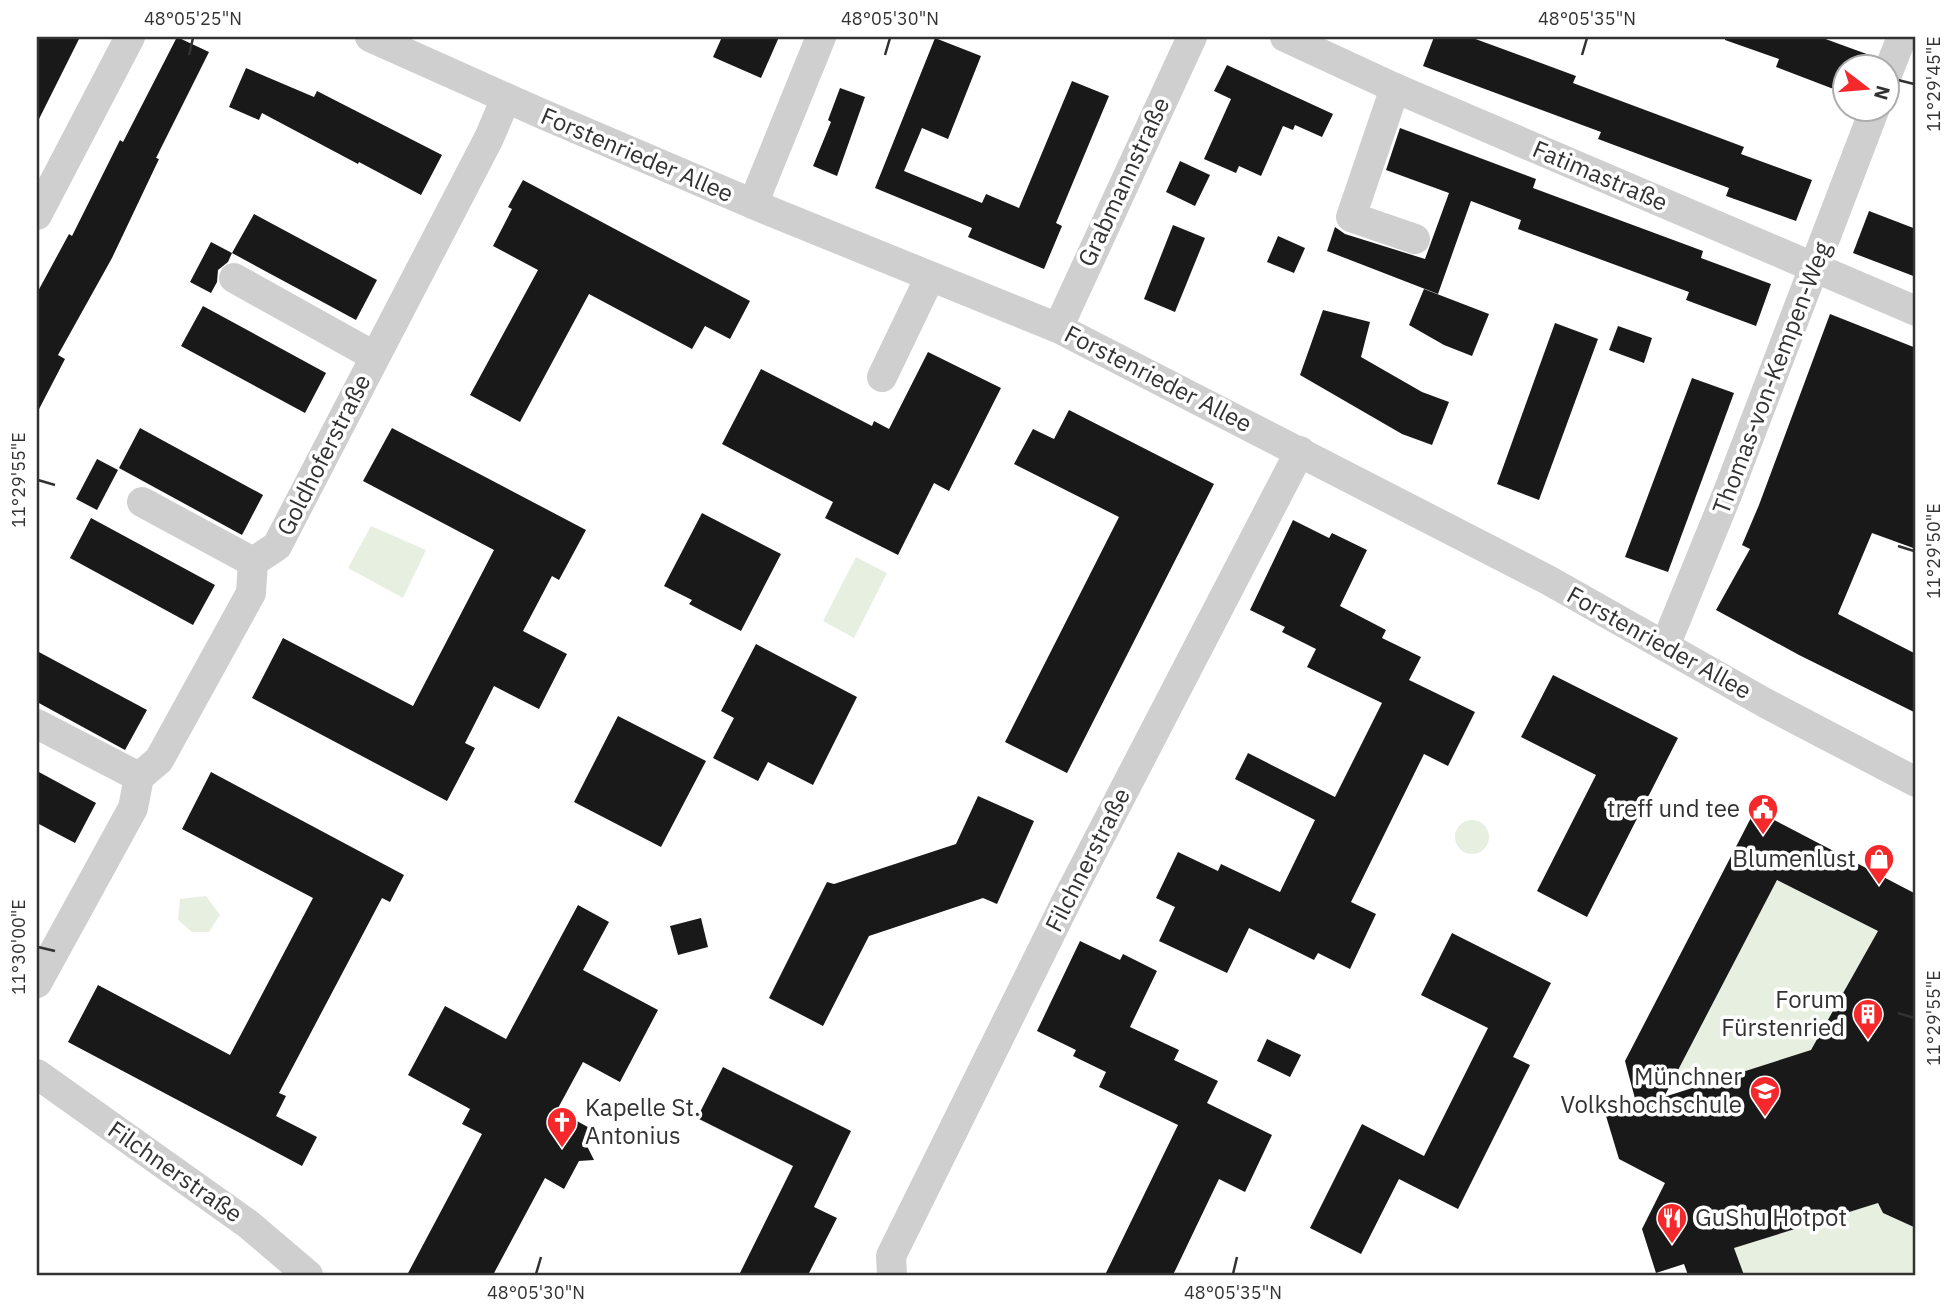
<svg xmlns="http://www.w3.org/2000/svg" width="1953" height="1312" viewBox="0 0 1953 1312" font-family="'IBM Plex Sans',sans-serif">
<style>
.green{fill:#e7f0e0}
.building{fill:#191919;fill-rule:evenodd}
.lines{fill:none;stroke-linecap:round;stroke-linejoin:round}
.minor{stroke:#cfcfcf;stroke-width:30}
.ticks{fill:none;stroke:#323232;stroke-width:2.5}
.labels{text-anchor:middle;stroke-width:7;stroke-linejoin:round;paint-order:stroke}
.street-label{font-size:24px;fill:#323232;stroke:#fff}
.poi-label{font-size:24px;fill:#323232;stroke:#fff;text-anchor:end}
.neatline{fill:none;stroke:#323232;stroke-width:2.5}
.ticks-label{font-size:18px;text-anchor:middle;fill:#323232}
</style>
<rect width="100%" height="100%" fill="#fff"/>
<g class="green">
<path d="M371 526 426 550 403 598 348 568Z"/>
<path d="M856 557 887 573 854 638 823 621Z"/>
<circle cx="1472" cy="837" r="17"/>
<path d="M1777 880 1878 931 1819 1036 1822 1047 1686 1090 1676 1074Z"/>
<path d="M206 896 220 915 209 932H192L178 920 180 899Z"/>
<path d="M1878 1203 1883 1213 1916 1228V1275H1744L1734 1248Z"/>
</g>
<g class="building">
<path d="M37 37H80L37 123Z"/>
<path d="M177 37 209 52 156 158 159 159 112 258 58 355 65 359 37 413V293L69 234 72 236 120 140 123 142Z"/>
<path d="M722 37H779L761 78 713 57Z"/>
<path d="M1434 37H1470L1576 76 1573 83 1744 147 1741 154 1812 180 1796 221 1726 196 1729 188 1598 139 1601 132 1423 66Z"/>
<path d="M1725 37H1820L1875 57 1871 66H1844V93L1776 67 1779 59 1725 40Z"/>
<path d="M935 38 981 56 948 139 922 128 904 171 982 203 986 194 1019 208 1072 81 1109 96 1056 223 1062 226 1044 269 968 237 972 228 875 188Z"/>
<path d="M1227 65 1333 114 1322 137 1295 125 1293 130 1283 126 1261 176 1239 166 1236 173 1204 159 1231 99 1214 91Z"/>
<path d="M246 68 314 97 317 91 442 155 421 195 359 162 358 164 262 113 259 120 229 107Z"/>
<path d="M840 88 865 97 837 176 813 166 831 122 828 120Z"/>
<path d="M1400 128 1536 179 1533 188 1703 251 1701 258 1771 284 1756 326 1686 300 1689 292 1518 229 1521 220 1471 201 1438 294 1327 251 1335 227 1345 234 1425 259 1449 193 1386 170Z"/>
<path d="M1180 161 1210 175 1195 206 1166 192Z"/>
<path d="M523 180 750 301 730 339 705 326 692 349 589 294 520 422 470 395 538 270 493 246 512 209 508 207Z"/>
<path d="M1869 211 1916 229V277L1853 253Z"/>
<path d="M254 214 377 280 356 320 232 253Z"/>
<path d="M1173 225 1205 238 1175 312 1144 299Z"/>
<path d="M1278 236 1305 248 1294 273 1267 262Z"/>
<path d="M211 242 232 253 228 262 218 270 217 282 211 293 190 282Z"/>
<path d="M1424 289 1489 314 1472 356 1444 345 1409 325Z"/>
<path d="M203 306 326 373 305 413 181 346Z"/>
<path d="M1323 310 1370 322 1361 357 1422 392 1449 402 1432 445 1402 434 1300 375Z"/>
<path d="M1830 314 1916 348V549L1872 533 1838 614 1916 654V713L1799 655 1716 610 1750 549 1742 545 1759 505Z"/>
<path d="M1555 323 1598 339 1539 500 1497 484Z"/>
<path d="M1618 326 1652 338 1644 363 1609 350Z"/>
<path d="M928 352 1001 388 949 491 934 483 898 555 825 518 833 502 722 444 761 369 872 426 874 421 889 429Z"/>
<path d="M1692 378 1734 393 1668 572 1625 557Z"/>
<path d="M1069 410 1214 484 1067 773 1005 742 1119 517 1014 464 1033 429 1054 439Z"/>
<path d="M140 428 263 495 242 535 119 468Z"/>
<path d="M392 428 586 530 559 580 552 576 523 631 567 654 539 709 494 686 465 743 475 748 447 801 252 698 283 638 413 706 494 550 363 481Z"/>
<path d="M97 459 118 470 97 510 76 499Z"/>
<path d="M702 513 781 554 741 631 689 604 692 600 664 586Z"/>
<path d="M91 518 215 585 193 625 70 558Z"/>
<path d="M1293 520 1329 538 1332 533 1367 550 1340 606 1386 630 1382 638 1421 657 1409 680 1475 712 1448 766 1424 754 1351 902 1376 914 1350 969 1318 953 1314 960 1249 928 1227 973 1159 941 1175 907 1156 898 1178 852 1218 871 1221 864 1280 892 1315 820 1235 779 1248 753 1335 797 1382 703 1307 667 1316 649 1282 632 1285 627 1250 610Z"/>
<path d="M756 644 857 697 813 785 768 762 758 781 713 758 734 718 721 711Z"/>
<path d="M37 651 147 710 125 750 37 702Z"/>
<path d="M1553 675 1678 738 1587 917 1537 891 1596 775 1521 737Z"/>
<path d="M618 716 706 761 661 847 574 802Z"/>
<path d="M37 771 96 803 75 843 37 823Z"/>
<path d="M211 772 404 875 390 902 382 898 279 1093 286 1096 276 1116 317 1137 302 1166 68 1042 98 985 230 1055 313 898 182 829Z"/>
<path d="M978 796 1034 821 997 904 983 898 869 936 823 1026 769 998 827 882 834 884 956 844Z"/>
<path d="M1755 810 1916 894V1228L1883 1213 1878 1203 1734 1248 1744 1275H1688L1684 1264 1656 1273 1642 1229 1665 1183 1619 1159 1606 1116 1637 1106 1625 1061ZM1777 880 1878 931 1811 1050 1664 1097Z"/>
<path d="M578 905 609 922 583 970 658 1010 620 1082 583 1062 557 1110 595 1131 587 1146 594 1160 579 1161 564 1189 545 1178 493 1275H407L482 1134 462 1124 470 1109 408 1075 445 1006 506 1039Z"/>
<path d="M701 918 708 947 678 955 670 926Z"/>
<path d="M1452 933 1551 983 1513 1057 1530 1065 1458 1209 1399 1179 1361 1254 1310 1228 1362 1124 1424 1156 1488 1028 1421 995Z"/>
<path d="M1080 941 1120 960 1123 954 1157 971 1130 1027 1179 1050 1174 1060 1218 1081 1207 1103 1272 1135 1245 1192 1219 1179 1173 1275H1105L1178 1125 1099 1087 1106 1072 1073 1056 1076 1050 1037 1031Z"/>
<path d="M1267 1039 1301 1055 1290 1077 1257 1061Z"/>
<path d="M723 1067 851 1131 814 1207 837 1218 808 1275H739L793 1166 697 1118Z"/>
</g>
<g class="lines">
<g class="minor">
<path d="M370 37 540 113 772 212 1058 328 1548 580 1767 704 1916 782"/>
<path d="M1285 37 1395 88 1916 311"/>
<path d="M1886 77 1902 37"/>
<path d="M1395 88 1351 217 1415 239"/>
<path d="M753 204 821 37"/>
<path d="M37 215 130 37"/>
<path d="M234 278 374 356"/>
<path d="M1058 328 1192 37"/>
<path d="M882 377 930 277"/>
<path d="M142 502 253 562"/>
<path d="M1665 646 1728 492 1875 108"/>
<path d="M37 724 139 777"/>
<path d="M37 983 133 808 139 777 159 760 251 593 253 562 277 546 489 138 506 98"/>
<path d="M37 1074 248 1224 308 1275"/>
<path d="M892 1275 891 1256 1066 902 1300 451"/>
</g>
</g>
<path class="ticks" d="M189 55 193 38M885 55 890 38M1582 55 1587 38M1898 80 1914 84M38 480 55 485M1898 546 1914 551M38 947 55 951M1898 1013 1914 1018M536 1274 541 1257M1233 1274 1237 1257"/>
<defs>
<g id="civic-pin" transform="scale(1.575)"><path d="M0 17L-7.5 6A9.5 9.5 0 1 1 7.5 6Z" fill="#f5282b" stroke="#fff"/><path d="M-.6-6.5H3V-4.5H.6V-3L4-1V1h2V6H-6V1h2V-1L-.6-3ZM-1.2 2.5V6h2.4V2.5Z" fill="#fff"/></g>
<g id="shop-pin" transform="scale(1.575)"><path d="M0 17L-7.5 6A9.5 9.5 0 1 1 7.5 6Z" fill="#f5282b" stroke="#fff"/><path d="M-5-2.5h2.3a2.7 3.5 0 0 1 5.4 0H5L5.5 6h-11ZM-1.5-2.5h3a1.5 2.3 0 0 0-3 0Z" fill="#fff"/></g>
<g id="building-pin" transform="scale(1.575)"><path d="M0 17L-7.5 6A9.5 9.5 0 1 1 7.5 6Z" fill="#f5282b" stroke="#fff"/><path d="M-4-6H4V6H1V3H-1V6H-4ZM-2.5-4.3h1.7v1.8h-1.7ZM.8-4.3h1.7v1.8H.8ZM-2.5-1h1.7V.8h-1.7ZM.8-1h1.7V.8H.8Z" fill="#fff"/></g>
<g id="university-pin" transform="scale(1.575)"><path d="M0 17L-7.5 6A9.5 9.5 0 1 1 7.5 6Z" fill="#f5282b" stroke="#fff"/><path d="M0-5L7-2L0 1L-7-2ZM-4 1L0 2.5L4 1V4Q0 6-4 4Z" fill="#fff"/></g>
<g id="church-pin" transform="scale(1.575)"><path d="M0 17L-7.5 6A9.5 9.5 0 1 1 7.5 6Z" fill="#f5282b" stroke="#fff"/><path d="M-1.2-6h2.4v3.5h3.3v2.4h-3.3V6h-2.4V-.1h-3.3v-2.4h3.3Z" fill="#fff"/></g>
<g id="restaurant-pin" transform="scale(1.575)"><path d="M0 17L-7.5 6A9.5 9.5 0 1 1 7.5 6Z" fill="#f5282b" stroke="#fff"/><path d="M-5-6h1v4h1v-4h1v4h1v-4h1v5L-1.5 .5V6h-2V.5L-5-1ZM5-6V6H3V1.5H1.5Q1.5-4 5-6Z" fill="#fff"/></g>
</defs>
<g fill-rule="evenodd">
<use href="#civic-pin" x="1763" y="809"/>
<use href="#shop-pin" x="1879" y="859"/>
<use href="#building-pin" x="1868" y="1014"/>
<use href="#university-pin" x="1765" y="1091"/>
<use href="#church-pin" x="562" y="1122"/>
<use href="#restaurant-pin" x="1672" y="1218"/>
</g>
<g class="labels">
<g class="street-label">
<text transform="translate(637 155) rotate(23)" y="8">Forstenrieder Allee</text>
<text transform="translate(1600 176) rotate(23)" y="8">Fatimastraße</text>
<text transform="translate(1124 182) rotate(-65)" y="8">Grabmannstraße</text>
<text transform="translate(1772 378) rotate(-69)" y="8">Thomas-von-Kempen-Weg</text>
<text transform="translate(1158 379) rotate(27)" y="8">Forstenrieder Allee</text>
<text transform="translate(324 455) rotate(-63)" y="8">Goldhoferstraße</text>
<text transform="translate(1659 643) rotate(29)" y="8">Forstenrieder Allee</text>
<text transform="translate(1088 860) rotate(-63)" y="8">Filchnerstraße</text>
<text transform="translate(175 1172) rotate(35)" y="8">Filchnerstraße</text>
</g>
<g class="poi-label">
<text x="1740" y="817">treff und tee</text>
<text x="1856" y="867">Blumenlust</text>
<text x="1845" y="1008">Forum<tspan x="1845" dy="28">Fürstenried</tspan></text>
<text x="1742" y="1085">Münchner<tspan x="1742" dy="28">Volkshochschule</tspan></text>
<text x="585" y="1116" text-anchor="start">Kapelle St.<tspan x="585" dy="28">Antonius</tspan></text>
<text x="1695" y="1226" text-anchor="start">GuShu Hotpot</text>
</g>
</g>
<rect width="1953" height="1312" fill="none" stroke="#ffffff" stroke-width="77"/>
<g transform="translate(1866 88) rotate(106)"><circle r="33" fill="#ffffff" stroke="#adadad" stroke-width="2"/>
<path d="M0-5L12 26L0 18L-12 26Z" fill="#f5282b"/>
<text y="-10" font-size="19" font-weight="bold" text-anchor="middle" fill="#323232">N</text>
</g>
<rect x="38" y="38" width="1876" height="1236" class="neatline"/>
<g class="ticks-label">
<text x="193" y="25">48°05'25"N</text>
<text x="890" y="25">48°05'30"N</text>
<text x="1587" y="25">48°05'35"N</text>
<text transform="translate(1934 84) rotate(-90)" y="6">11°29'45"E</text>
<text transform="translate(19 480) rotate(-90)" y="6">11°29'55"E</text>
<text transform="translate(1934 551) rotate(-90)" y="6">11°29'50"E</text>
<text transform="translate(19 947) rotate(-90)" y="6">11°30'00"E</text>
<text transform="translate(1934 1018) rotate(-90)" y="6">11°29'55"E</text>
<text x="536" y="1299">48°05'30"N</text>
<text x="1233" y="1299">48°05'35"N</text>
</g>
</svg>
